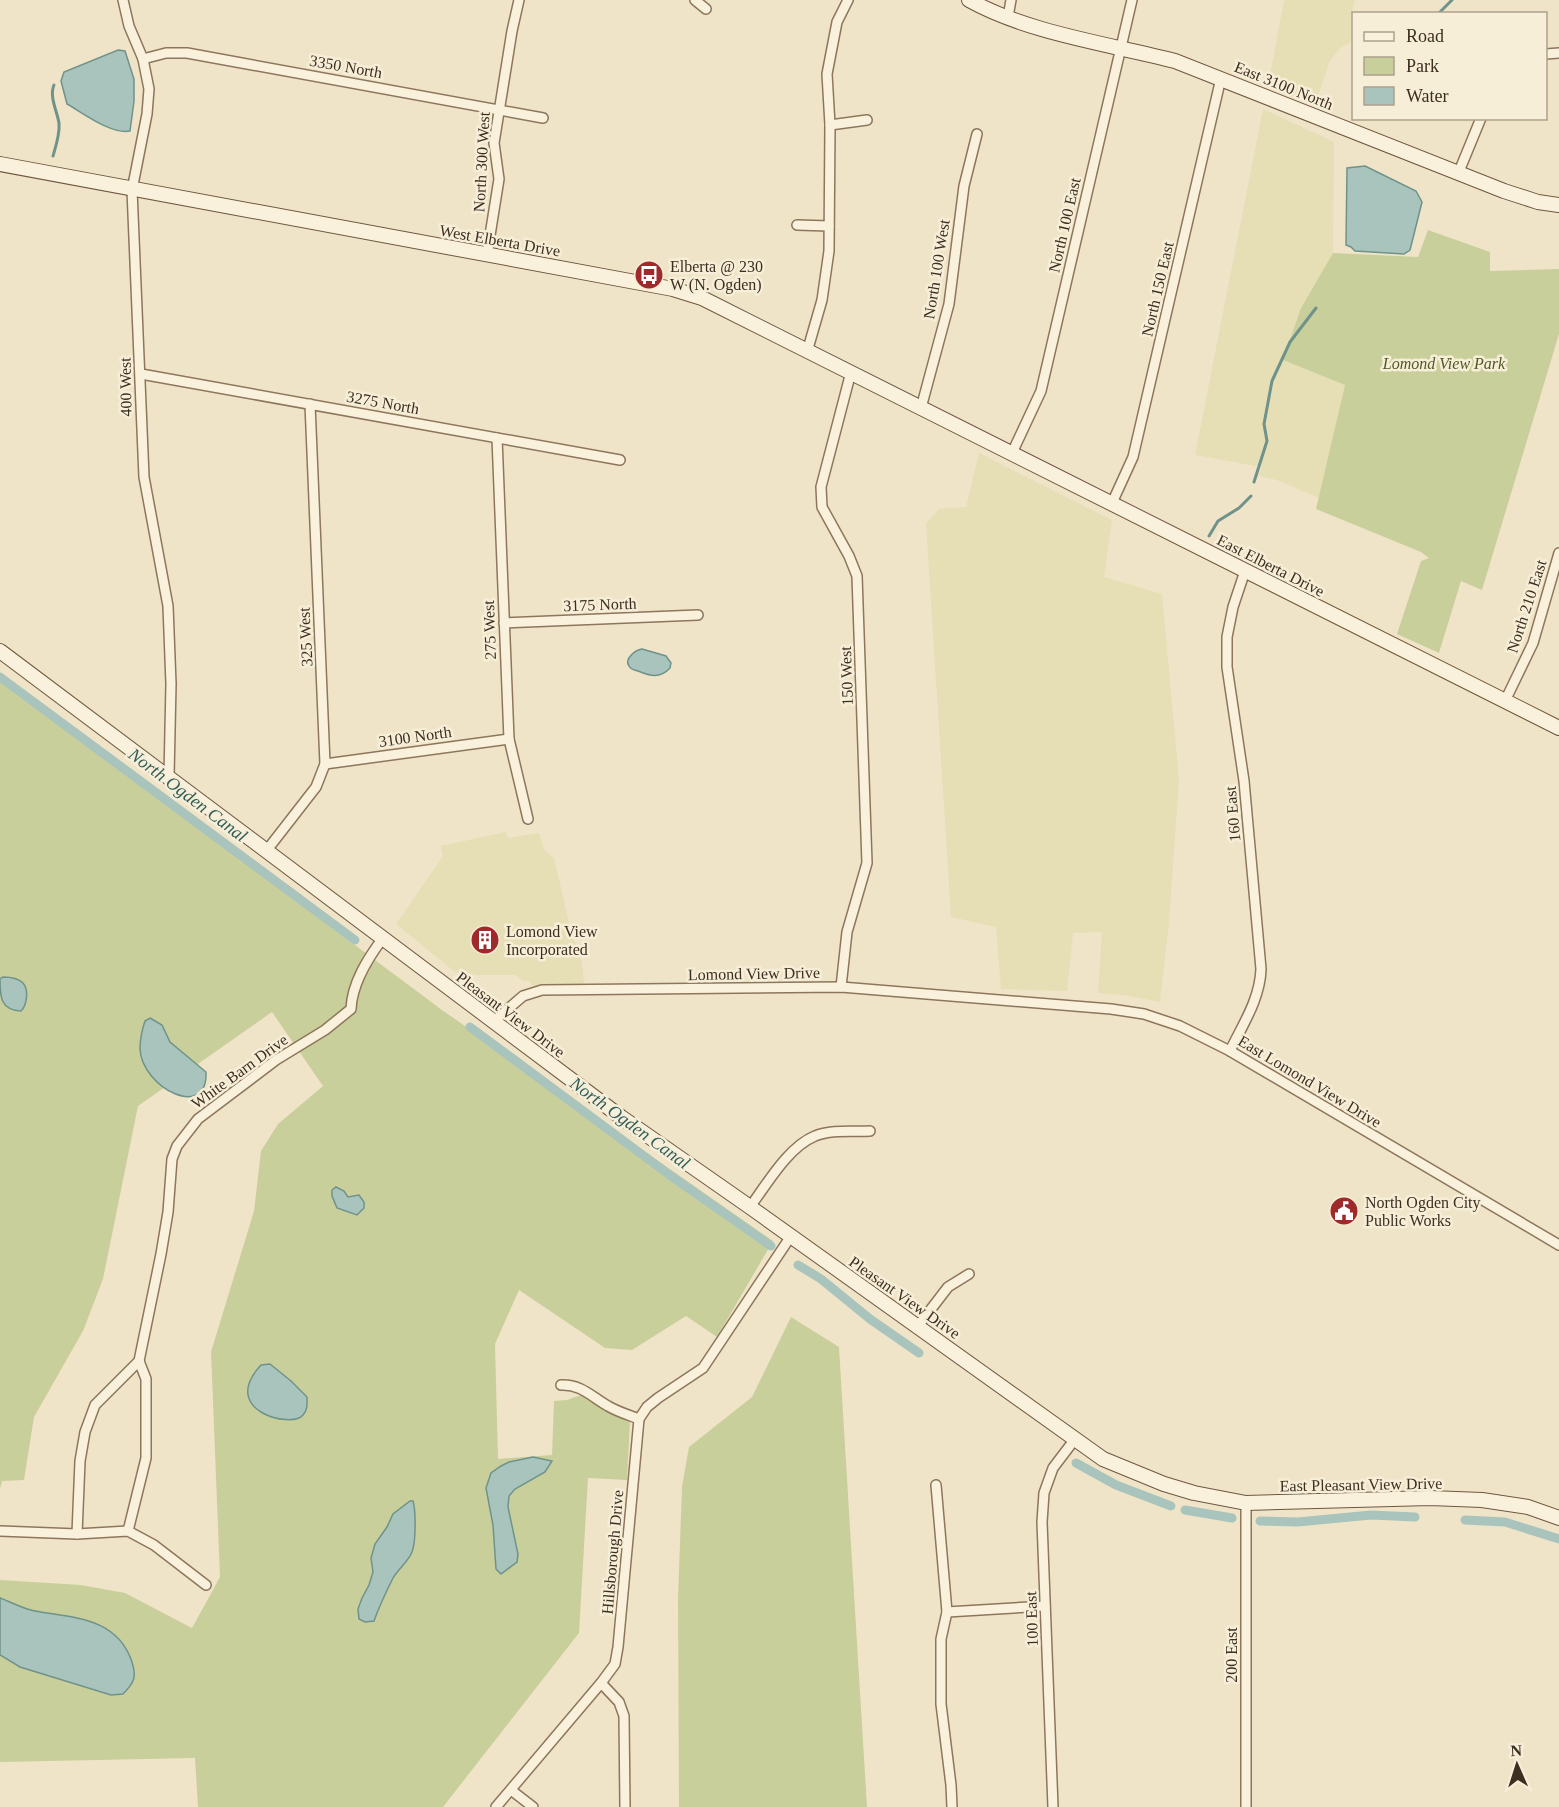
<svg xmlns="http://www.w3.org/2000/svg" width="1559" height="1807" viewBox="0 0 1559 1807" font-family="Georgia,serif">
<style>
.farmland{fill:#e6deb5}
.green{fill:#c9cf9b}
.water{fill:#a9c4bc;stroke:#6f938a;stroke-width:1.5}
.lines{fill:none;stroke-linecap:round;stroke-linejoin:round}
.stream{stroke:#6f938a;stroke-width:3}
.canal{stroke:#a9c4bc;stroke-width:9}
.street-casing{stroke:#8d765c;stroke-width:12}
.secondary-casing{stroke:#6f573f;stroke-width:16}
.street{stroke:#faf1dc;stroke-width:9}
.secondary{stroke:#faf1dc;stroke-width:14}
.labels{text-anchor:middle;stroke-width:5;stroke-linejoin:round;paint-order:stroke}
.street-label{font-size:16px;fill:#3d2e20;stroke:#f7eed8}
.poi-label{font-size:16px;fill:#3d2e20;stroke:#f7eed8;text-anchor:start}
.park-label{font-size:16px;font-style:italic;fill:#4d5a26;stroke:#f7eed8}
.water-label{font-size:18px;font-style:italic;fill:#2f5d5a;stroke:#f7eed8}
</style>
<rect width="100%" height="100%" fill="#f0e4c8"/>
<g class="farmland">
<path d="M1284 0H1355L1351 14 1353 18V41L1341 47 1330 61 1315 104 1268 86Z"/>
<path d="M1263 109 1334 142 1333 253 1301 308 1283 360 1345 385 1319 498 1277 480 1259 476 1261 467 1195 455Z"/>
<path d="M979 453 1112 520 1104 577 1162 594 1179 780 1169 922 1160 1002 1124 995 1098 993 1102 932 1073 933 1067 991 1001 989 996 927 951 917 926 523 939 509 966 507Z"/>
<path d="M506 832 508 838 539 833 544 849 554 858 571 931 582 962 584 984 533 986 529 981H524L515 975H478L455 972 396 924 443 856 441 846Z"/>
</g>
<g class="green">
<path d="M1428 230 1490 252V271L1559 269V334L1482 590 1461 581 1439 653 1397 634 1421 561 1429 558 1421 552 1316 509 1345 385 1283 360 1301 308 1333 253 1418 257Z"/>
<path d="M0 680 442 1010 773 1241 717 1337 686 1316 632 1350 605 1348 519 1290 495 1344 498 1459 552 1455 554 1401 567 1400 581 1395 610 1414 630 1421 627 1480 588 1478 579 1633 443 1807H198L195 1758 0 1762V1580L81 1585 125 1593 192 1628 220 1577 211 1352 254 1211 261 1151 278 1124 323 1086 272 1012 138 1106 103 1279 83 1331 34 1417 24 1480 2 1481 0 1489Z"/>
<path d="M791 1317 839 1347 867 1807H679L678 1599 682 1487 689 1447 752 1397Z"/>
</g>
<g class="water">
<path d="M118 50 125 51 134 79V101L130 131C112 135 83 113 67 104L61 81 64 72Z"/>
<path d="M1365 166 1416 191 1422 202 1410 250 1404 254 1355 251 1351 247 1346 245 1347 168Z"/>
<path d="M642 649 666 656 671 663 670 668C660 679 650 676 638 671 635 670 631 670 629 666 624 659 635 650 642 649Z"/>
<path d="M3 977C10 977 18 978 23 983 29 990 27 1005 21 1011 0 1010 0 996 0 979Z"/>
<path d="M150 1018 162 1025 170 1042 206 1072C208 1121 142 1088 140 1049 140 1040 142 1030 145 1021Z"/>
<path d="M336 1187 344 1191 348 1197 359 1195 364 1202V1208L357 1215 337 1208 332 1196V1190Z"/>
<path d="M270 1364 291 1381 307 1397C307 1403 308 1410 303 1415 292 1429 218 1411 261 1365Z"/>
<path d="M533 1457 552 1461 545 1472 515 1489 509 1496 508 1507 518 1554 517 1562 501 1574 496 1569 493 1525 486 1488 491 1473 501 1466 509 1462Z"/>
<path d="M410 1501H413C416 1511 416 1542 412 1552 408 1562 398 1569 393 1578 386 1592 379 1607 374 1621L365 1622 359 1619 358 1609 362 1598 369 1585 373 1572 371 1558 375 1544 387 1527 393 1514Z"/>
<path d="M0 1598C11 1602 23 1609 35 1611 73 1618 117 1617 132 1662 137 1677 134 1683 123 1694L111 1695 20 1667 0 1655Z"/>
</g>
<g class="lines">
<g class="stream">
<path d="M1438 14 1452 0"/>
<path d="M53 156C56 146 60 134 59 123 57 111 49 96 54 85"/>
<path d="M1254 482 1267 441 1264 424 1272 381 1290 342 1316 308"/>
<path d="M1209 536 1218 521 1239 508 1251 496"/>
</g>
<g class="canal">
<path d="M0 677 355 940"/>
<path d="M470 1027 671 1176 771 1246"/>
<path d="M798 1265 821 1279 870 1319 919 1353"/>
<path d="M1076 1463 1116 1485 1171 1506"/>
<path d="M1185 1510 1232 1518"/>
<path d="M1465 1520 1505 1522 1559 1539"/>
<path d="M1260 1521 1298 1522 1371 1515 1415 1517"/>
</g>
<g class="street-casing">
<g id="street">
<path d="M123 0 129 26 143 59 149 89 147 114 132 190 144 477 168 606 171 684 169 776"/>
<path d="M695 0 706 9"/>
<path d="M1008 17 1011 0"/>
<path d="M1546 54 1559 53"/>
<path d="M143 59 166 53H187L543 118"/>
<path d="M830 125 867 120"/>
<path d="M1458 174 1481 118"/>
<path d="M797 225 829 226"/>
<path d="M487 254 499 179 494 143 512 31 519 0"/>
<path d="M807 352 822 300 829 251 830 125 827 74 837 22 848 0"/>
<path d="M141 374 620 460"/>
<path d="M921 408 949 304 964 186 977 134"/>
<path d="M497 438 509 739 528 819"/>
<path d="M1012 453 1041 391 1132 0"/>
<path d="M1112 503 1133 457 1221 78"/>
<path d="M504 623 698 615"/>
<path d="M1505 701 1533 643 1559 553"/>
<path d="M325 764 509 739"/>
<path d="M267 850 316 787 325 764 310 404"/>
<path d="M841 987 847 932 867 863 857 576 849 556 822 507 821 487 851 372"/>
<path d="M494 1021 523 996 542 990 841 987 1111 1009 1144 1014 1180 1026 1230 1051 1559 1245"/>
<path d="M1230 1051C1243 1024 1260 999 1261 969L1244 781 1227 667V637L1233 607 1245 571"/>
<path d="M750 1207C767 1184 788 1147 815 1136 831 1129 854 1132 870 1131"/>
<path d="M918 1326 948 1287 969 1274"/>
<path d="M561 1385C581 1384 592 1397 608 1406 618 1412 629 1415 639 1419"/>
<path d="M936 1485 947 1612 941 1639V1704L951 1785 952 1807"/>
<path d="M0 1531 77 1534 128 1531 154 1545 206 1585"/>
<path d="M128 1531 146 1458V1379L139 1361"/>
<path d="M77 1534 80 1461 85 1432 95 1405 139 1361 161 1254 168 1212 172 1159 177 1146 198 1119 276 1060 325 1030 351 1009C352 983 368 958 383 938"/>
<path d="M947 1612 1045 1606"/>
<path d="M601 1683 619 1702 624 1716 625 1807"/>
<path d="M511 1790 533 1807"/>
<path d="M496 1807 601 1683 615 1664 618 1647 639 1419 647 1407 658 1398 703 1368 791 1236"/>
<path d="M1053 1807 1042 1522 1044 1493 1053 1468 1075 1439"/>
<path d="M1246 1807V1503"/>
</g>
</g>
<g class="secondary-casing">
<g id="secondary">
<path d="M969 0C1028 33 1109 44 1175 61L1504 191 1538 202 1559 205"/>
<path d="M0 164 673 289 702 298 1559 728"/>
<path d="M0 651 621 1117 750 1207 1103 1459 1164 1484 1194 1493 1246 1503 1430 1498 1482 1500 1528 1507 1559 1518"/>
</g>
</g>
<use href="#street" class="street"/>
<use href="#secondary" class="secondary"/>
</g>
<defs>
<g id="bus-disc" transform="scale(1.5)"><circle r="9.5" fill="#9e2a2b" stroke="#f7eed8"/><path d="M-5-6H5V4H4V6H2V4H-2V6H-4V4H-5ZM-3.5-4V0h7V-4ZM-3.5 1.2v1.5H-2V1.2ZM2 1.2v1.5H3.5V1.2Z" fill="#fff"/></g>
<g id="building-disc" transform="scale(1.5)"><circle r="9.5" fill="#9e2a2b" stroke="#f7eed8"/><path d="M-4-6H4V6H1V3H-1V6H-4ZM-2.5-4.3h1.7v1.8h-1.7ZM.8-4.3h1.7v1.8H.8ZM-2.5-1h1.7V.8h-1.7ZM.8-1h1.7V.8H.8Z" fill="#fff"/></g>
<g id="civic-disc" transform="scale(1.5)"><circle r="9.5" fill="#9e2a2b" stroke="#f7eed8"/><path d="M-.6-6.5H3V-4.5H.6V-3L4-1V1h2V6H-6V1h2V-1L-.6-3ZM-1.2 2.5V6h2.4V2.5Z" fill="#fff"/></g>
</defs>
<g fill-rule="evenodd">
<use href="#bus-disc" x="649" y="275"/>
<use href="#building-disc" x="485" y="940"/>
<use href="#civic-disc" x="1344" y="1211"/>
</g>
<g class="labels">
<g class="street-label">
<text transform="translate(346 66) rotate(10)" y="6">3350 North</text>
<text transform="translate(1284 85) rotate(22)" y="6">East 3100 North</text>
<text transform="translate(481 162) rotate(-87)" y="6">North 300 West</text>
<text transform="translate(1064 225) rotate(-77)" y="6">North 100 East</text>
<text transform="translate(500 240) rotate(10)" y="6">West Elberta Drive</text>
<text transform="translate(936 269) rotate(-81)" y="6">North 100 West</text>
<text transform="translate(1157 289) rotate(-77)" y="6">North 150 East</text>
<text transform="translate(125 387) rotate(-91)" y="6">400 West</text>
<text transform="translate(383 402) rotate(10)" y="6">3275 North</text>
<text transform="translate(1271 565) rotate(27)" y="6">East Elberta Drive</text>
<text transform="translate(600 604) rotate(-2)" y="6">3175 North</text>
<text transform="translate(1526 606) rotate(-72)" y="6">North 210 East</text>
<text transform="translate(489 630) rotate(-92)" y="6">275 West</text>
<text transform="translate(305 637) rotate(-93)" y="6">325 West</text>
<text transform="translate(846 676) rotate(-92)" y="6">150 West</text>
<text transform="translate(415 736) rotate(-8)" y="6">3100 North</text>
<text transform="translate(1232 814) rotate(-95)" y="6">160 East</text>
<text transform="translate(754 973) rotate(-1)" y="6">Lomond View Drive</text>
<text transform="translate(511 1014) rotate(37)" y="6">Pleasant View Drive</text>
<text transform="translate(239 1071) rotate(-36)" y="6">White Barn Drive</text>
<text transform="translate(1310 1081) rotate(31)" y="6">East Lomond View Drive</text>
<text transform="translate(905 1297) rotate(35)" y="6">Pleasant View Drive</text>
<text transform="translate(1361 1484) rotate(-1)" y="6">East Pleasant View Drive</text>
<text transform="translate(612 1552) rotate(-85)" y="6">Hillsborough Drive</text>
<text transform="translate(1031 1619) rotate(-92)" y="6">100 East</text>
<text transform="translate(1231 1655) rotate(-90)" y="6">200 East</text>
</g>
<g class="poi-label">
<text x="670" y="272">Elberta @ 230<tspan x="670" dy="18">W (N. Ogden)</tspan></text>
<text x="506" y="937">Lomond View<tspan x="506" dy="18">Incorporated</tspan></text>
<text x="1365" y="1208">North Ogden City<tspan x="1365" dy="18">Public Works</tspan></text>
</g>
<g class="park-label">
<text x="1444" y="369">Lomond View Park</text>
</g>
<g class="water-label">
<text transform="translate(188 795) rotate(37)" y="6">North Ogden Canal</text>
<text transform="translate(630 1123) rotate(36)" y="6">North Ogden Canal</text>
</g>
</g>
<rect x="1352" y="12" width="195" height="108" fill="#f7eed8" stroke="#ada18e" stroke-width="1.5"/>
<rect x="1364" y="32" width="30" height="9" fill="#faf1dc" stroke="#ada18e" stroke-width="1.5"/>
<text x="1406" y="42" font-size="18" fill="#3d2e20">Road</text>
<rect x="1364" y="57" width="30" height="18" fill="#c9cf9b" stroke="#ada18e" stroke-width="1.5"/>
<text x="1406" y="72" font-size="18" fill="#3d2e20">Park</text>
<rect x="1364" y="87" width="30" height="18" fill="#a9c4bc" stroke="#ada18e" stroke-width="1.5"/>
<text x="1406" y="102" font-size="18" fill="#3d2e20">Water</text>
<g transform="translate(1517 1765) rotate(357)" stroke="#f7eed8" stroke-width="4.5" paint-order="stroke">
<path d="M0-4.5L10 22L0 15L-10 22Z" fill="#3d2e20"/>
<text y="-9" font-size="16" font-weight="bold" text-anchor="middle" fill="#3d2e20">N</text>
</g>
</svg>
